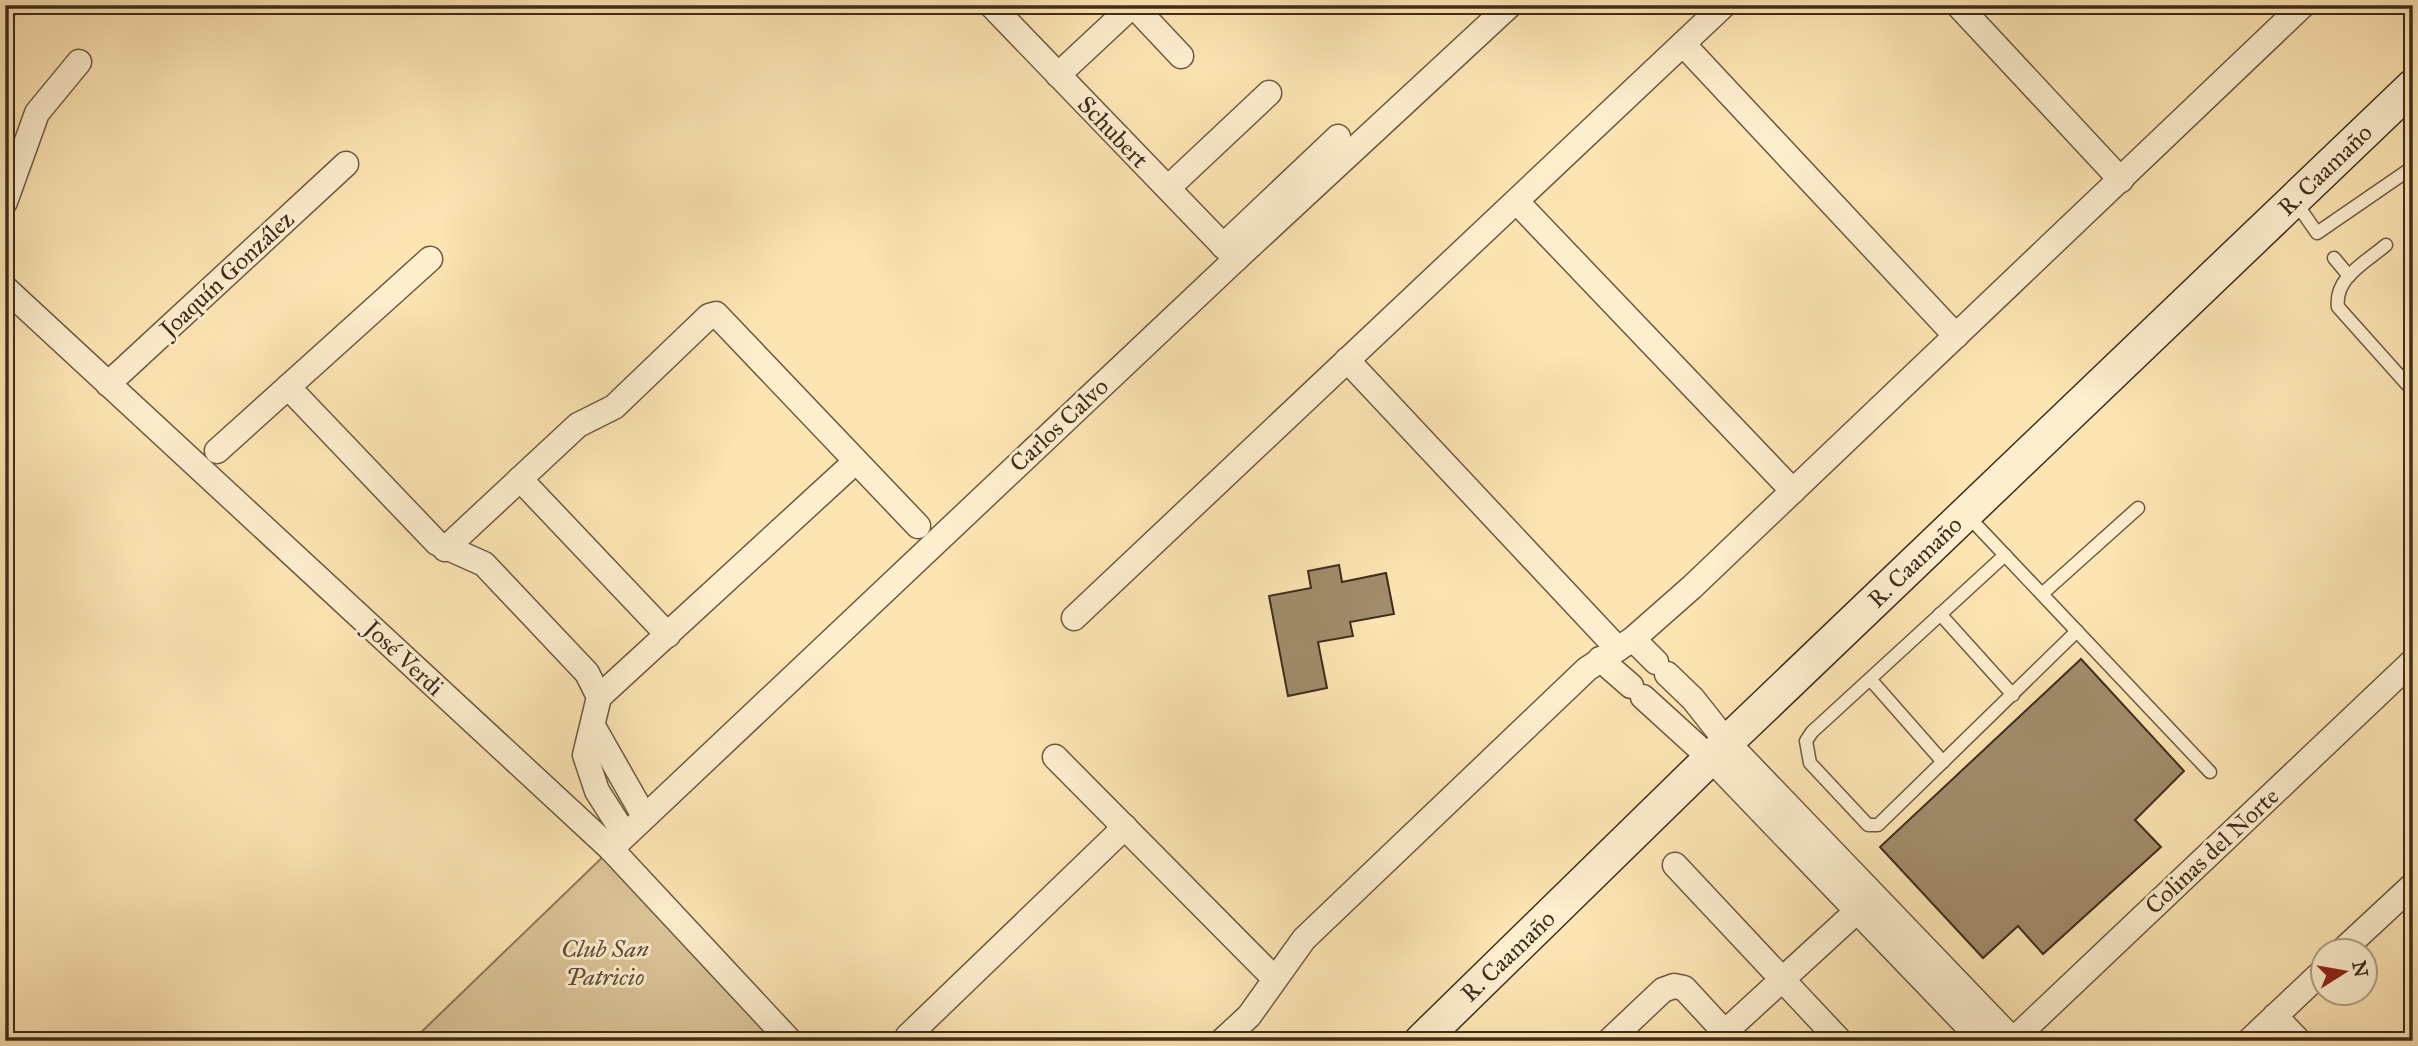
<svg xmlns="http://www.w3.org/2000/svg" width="2418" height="1046" viewBox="0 0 2418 1046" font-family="'IM FELL Great Primer',serif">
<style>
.green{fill:#dcc69a;stroke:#8e795c;stroke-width:2}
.building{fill:#a18c6b;stroke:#3f2c1d;stroke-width:2}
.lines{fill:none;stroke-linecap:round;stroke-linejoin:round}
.lane-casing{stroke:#6e5a42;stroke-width:15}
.street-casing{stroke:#6e5a42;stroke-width:27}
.secondary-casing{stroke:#3f2c1d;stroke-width:36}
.lane{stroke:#fdeece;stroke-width:12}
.street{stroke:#fdeece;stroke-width:24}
.secondary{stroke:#fdeece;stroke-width:33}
.rail{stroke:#3f2c1d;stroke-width:5;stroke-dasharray:12 12;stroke-linecap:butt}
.labels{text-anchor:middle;stroke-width:6;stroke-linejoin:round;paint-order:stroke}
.street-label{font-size:24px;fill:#3f2c1d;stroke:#fdeece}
.park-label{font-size:24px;font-style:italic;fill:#5e4b36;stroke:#fdeece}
</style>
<rect width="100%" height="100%" fill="#fce5b3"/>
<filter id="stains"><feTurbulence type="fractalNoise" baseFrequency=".00286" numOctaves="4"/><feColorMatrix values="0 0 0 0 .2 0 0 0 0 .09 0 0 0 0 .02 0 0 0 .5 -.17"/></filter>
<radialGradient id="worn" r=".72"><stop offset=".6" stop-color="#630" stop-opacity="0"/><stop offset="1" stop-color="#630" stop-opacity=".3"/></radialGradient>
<path class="green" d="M611 849 774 1041H412Z"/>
<g class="building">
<path d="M1339 565 1342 582 1386 573 1394 614 1350 622 1353 636 1318 642 1327 688 1288 696 1269 596 1311 588 1308 571Z"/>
<path d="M2081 659 2184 771 2135 820 2161 847 2043 954 2018 926 1983 958 1880 847Z"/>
</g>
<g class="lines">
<g class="lane-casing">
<g id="lane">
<path d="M2294 200 2317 233 2413 167"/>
<path d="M2386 245C2366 262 2334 278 2338 307L2413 391"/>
<path d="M2334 258 2349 276"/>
<path d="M1966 514 2210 772"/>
<path d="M2005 555 1812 732 1806 741 1810 763 1868 825H1878L2077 631"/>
<path d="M2042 594 2138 508"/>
<path d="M1940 614 2013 695"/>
<path d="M1870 679 1943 762"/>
</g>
</g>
<g class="street-casing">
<g id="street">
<path d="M991 5 1236 259"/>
<path d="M1133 5 1181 56"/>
<path d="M1958 5 2121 180"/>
<path d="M1683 44 1956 336"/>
<path d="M1058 75 1133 5"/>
<path d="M1168 188 1269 93"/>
<path d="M5 202 37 113 79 62"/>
<path d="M1517 202 1793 491"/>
<path d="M1223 246 1338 137"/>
<path d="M5 288 611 849 790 1041"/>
<path d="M1347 360 1618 649"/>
<path d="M108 384 346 164"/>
<path d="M288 387 437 543 484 564 587 673 599 697 585 755 597 791 625 835"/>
<path d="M217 451 430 259"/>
<path d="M520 479 668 635"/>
<path d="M445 549 578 425 614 407 709 316 716 314 918 526"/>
<path d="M1074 618C1292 415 1508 210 1724 5"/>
<path d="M1633 639 1656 662"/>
<path d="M1600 659 1631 686"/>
<path d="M1667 674 1693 699 1727 742 2013 1040"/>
<path d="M599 697 855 462"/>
<path d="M1643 697 1710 758 1982 1041"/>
<path d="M594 728 644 816"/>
<path d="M1055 757 1275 979"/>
<path d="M611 849 1236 259 1510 5"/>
<path d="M1675 865 1840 1041"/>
<path d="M2342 951 2413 885"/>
<path d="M2275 1016 2299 1041"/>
<path d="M1725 1032 1857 911"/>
<path d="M908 1036 1125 827"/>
<path d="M1222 1041 1249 1016 1304 939 1587 669 1633 639 1692 587 2303 5"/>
<path d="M1609 1041 1663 990 1674 986 1684 988 1733 1041"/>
<path d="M2012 1041 2413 661"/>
<path d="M2249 1041 2324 970"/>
</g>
</g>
<g class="secondary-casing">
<path id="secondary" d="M1421 1041 1727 742 2413 86"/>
</g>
<use href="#lane" class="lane"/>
<use href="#street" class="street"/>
<use href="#secondary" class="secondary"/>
<path class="rail" d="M5 40 16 5"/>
</g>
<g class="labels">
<g class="street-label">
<text transform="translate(1113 132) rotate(46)" y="8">Schubert</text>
<text transform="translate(2325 170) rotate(-44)" y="8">R. Caamaño</text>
<text transform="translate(227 274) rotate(-43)" y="8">Joaquín González</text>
<text transform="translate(1059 425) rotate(-43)" y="8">Carlos Calvo</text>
<text transform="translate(1915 562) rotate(-44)" y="8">R. Caamaño</text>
<text transform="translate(404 658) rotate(43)" y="8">José Verdi</text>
<text transform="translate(2212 851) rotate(-43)" y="8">Colinas del Norte</text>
<text transform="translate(1508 956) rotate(-44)" y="8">R. Caamaño</text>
</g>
<g class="park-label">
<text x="605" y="957">Club San<tspan x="605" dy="28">Patricio</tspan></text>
</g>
</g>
<rect width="2418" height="1046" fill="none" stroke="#fce5b3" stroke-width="28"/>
<rect x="7" y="7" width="2404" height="1032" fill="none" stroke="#3f2c1d" stroke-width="3.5"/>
<rect x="14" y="14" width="2390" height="1018" fill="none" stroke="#3f2c1d" stroke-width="2"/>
<g transform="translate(2344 972) rotate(79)"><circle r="33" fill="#fdeece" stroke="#b1a087" stroke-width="2"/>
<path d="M0-5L12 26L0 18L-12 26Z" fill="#8f2418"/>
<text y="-10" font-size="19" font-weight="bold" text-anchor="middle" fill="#3f2c1d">N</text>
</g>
<rect width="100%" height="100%" filter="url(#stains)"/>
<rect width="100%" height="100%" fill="url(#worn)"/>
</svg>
